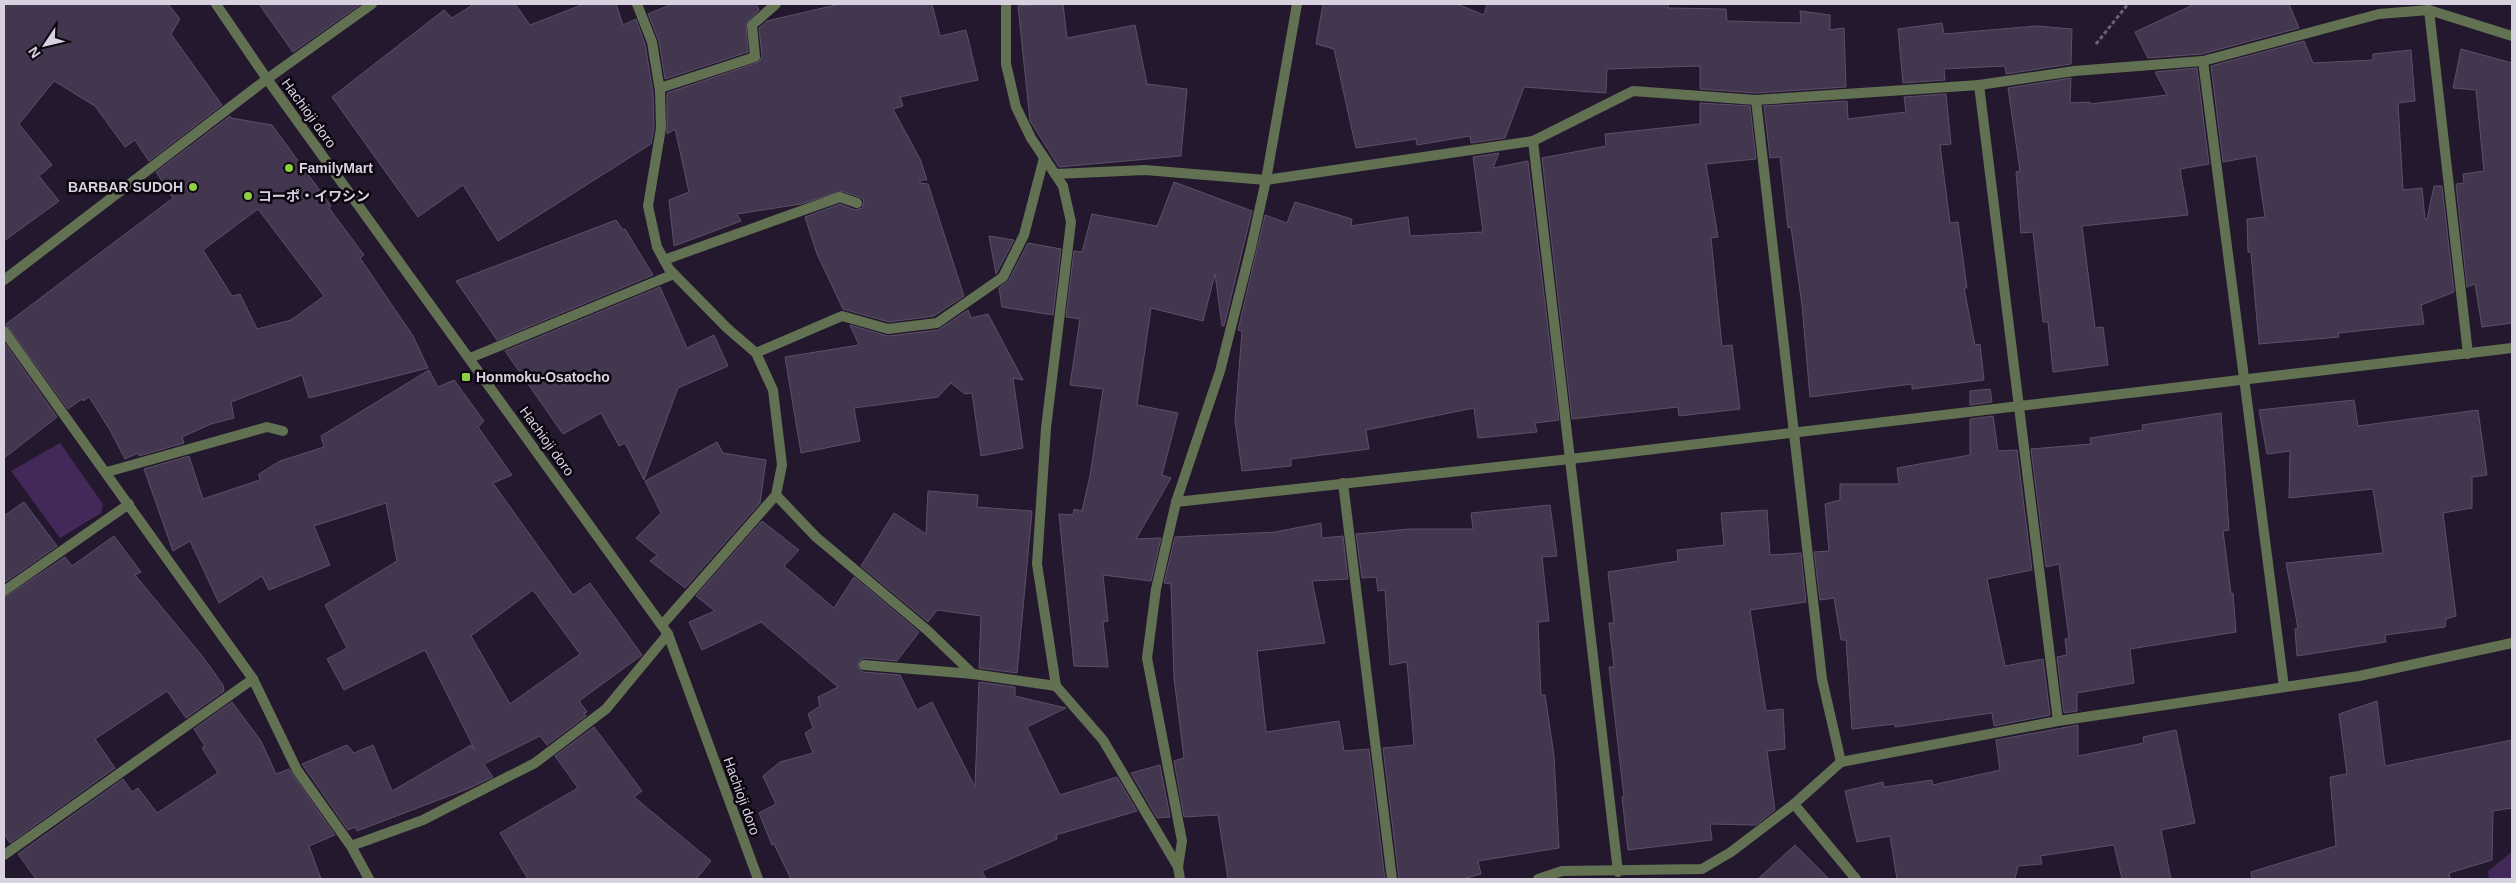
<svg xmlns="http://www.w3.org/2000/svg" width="2516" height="883" viewBox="0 0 2516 883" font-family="Arial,'Noto Sans JP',sans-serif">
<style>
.green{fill:#43295a}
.building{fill:#43374f;stroke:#5c5069;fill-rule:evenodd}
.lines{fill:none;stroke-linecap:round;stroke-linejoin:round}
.path{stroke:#6b6174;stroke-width:3;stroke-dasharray:4 2.5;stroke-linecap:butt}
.service{stroke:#617152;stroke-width:10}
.minor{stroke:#617152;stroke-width:10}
.tertiary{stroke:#617152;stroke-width:10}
.poi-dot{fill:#8fcd41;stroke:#0b060f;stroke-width:2}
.labels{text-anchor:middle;stroke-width:5;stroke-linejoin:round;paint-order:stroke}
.street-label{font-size:14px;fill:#d8d1e0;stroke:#0b060f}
.poi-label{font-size:14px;font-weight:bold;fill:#d8d1e0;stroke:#0b060f;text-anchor:start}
</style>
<rect width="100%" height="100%" fill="#24182e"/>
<g class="green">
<path d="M60 443 103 504 101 513 60 538 11 471Z"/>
<path d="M2512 852V879H2489L2488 871Z"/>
</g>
<g class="building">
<path d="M4 4H168L180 19 171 34 222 105 149 161 135 140 125 147 95 106 54 81 19 124 52 165 39 176 59 201 4 241Z"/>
<path d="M259 4H361L293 52Z"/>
<path d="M474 4H515L530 25 584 4H616L623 25 636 19 645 44 653 92 654 128 651 144 498 241 463 185 418 217 332 97 444 10 452 18Z"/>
<path d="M672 4H756L759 10 746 23 748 52 665 79 659 41 648 14Z"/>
<path d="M840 4H932L940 36 966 30 978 80 900 97 903 106 893 109 920 159 927 180H920V183L928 184 964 296 934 316 889 322 843 309 817 254 805 217 840 204 855 210 862 208 864 202 862 198 842 191 801 204 737 214 741 221 674 246 669 200 689 192 675 129 667 134V93L759 62 762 56 759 28 767 21Z"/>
<path d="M1042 4H1063L1067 38 1135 25 1147 84 1187 89 1181 156 1059 167 1030 121 1018 6Z"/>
<path d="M1323 4H1457L1484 15 1487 4H1668V8L1726 9 1727 21 1801 23 1800 11 1830 15V30L1844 28 1846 87 1756 93 1700 89V66L1607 69 1606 93 1524 87 1505 138 1471 143 1470 136 1417 145 1416 139 1356 148 1334 49 1316 44Z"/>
<path d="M2195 4H2289L2299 28 2202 54 2148 58 2135 32Z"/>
<path d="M1942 23 1944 34 2036 26 2072 29 2071 64 2006 74 2005 66 1944 69 1945 80 1903 83 1898 29Z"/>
<path d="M2304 41 2313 63 2373 60V54L2411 50 2415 101 2398 103 2403 190 2422 188 2425 219H2427L2434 186H2442L2454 292 2421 305 2424 324 2338 333 2339 337 2259 344 2251 252H2248L2247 219 2265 217 2256 156 2223 162 2211 66Z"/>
<path d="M2461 49 2512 63V323L2482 327 2475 284 2467 287 2456 184 2464 183 2463 174 2484 171 2476 90 2453 88Z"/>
<path d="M2197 68 2209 164 2180 169 2188 215 2082 226 2095 328 2103 327 2108 365 2053 372 2048 322H2043L2033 232 2021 233 2016 172 2020 171 2008 88 2071 78 2070 103 2090 102V104L2167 95 2155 72Z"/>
<path d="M1946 94 1951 144 1940 145 1950 223 1958 222 1967 288H1964L1975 345 1980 344 1984 380 1912 389V384L1810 397 1802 305 1791 227 1788 228 1780 157 1770 158 1764 106 1847 101 1848 119 1906 112 1904 97Z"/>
<path d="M1700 103 1750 106 1756 159 1706 164 1718 237 1711 238 1722 346 1732 345 1740 409 1679 416 1678 407 1572 419 1542 158 1606 146 1605 134 1700 124Z"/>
<path d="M230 116 231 118 272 125 331 206 329 208 364 255 360 258 413 336 428 368 309 398 302 375 231 402 234 418 211 424 182 437 184 443 139 456 138 453 125 459 110 430 89 397 83 401 82 399 68 409 6 324 173 198 156 172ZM258 209 324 296 291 320 257 329 240 294 232 296 203 250Z"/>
<path d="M1499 153 1493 168 1528 161 1559 420 1535 423 1537 432 1478 438 1474 408 1366 430 1369 449 1291 459V466L1242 471 1235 420 1242 331 1238 330 1265 215 1287 223 1295 202 1352 219 1351 226 1408 217 1410 236 1483 232 1473 157Z"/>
<path d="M1174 182 1252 211 1224 326H1222L1215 274 1203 321 1151 308 1137 405 1178 413 1162 475 1171 478 1136 539 1161 538 1151 581 1103 575 1108 621 1103 622 1108 667 1074 666 1059 514 1073 515 1074 509 1082 511 1090 476 1103 389 1070 385 1080 319 1066 317 1074 251 1082 252 1092 214 1157 226Z"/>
<path d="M616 220 623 230 625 229 653 275 497 340 456 281Z"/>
<path d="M989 236 1014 240 996 274Z"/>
<path d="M1028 243 1061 249 1053 315 1002 307 999 288 1009 280Z"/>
<path d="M660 287 687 348 714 335 728 366 678 388 644 480 625 443 619 446 601 413 563 434 505 351Z"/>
<path d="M968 310 971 318 988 314 1023 380 1013 378 1023 448 981 456 972 393 965 394 951 383 938 397 854 408 860 441 801 453 785 357 859 345 850 325 888 336 938 330Z"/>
<path d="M4 342 57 417 4 458Z"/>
<path d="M429 370 438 387 454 380 484 421 478 427 512 475 493 483 573 595 590 583 642 655 579 701 587 712 584 713 586 716 547 745 540 736 484 764 493 777 470 788 357 831 355 827 348 830 302 764 347 745 354 753 373 745 392 791 471 745 475 750 425 650 344 690 327 659 347 648 325 605 397 561 386 503 314 526 330 565 269 590 262 576 219 603 190 541 173 551 144 469 189 456 203 499 260 480 259 474 280 461 324 447 321 436ZM533 590 580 654 510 704 471 636Z"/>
<path d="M1990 389 1992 402 1970 405V391Z"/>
<path d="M2354 400 2358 426 2478 410 2487 475 2472 477V508L2443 513 2456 616 2446 619 2445 627 2385 635 2386 642 2297 656 2295 629 2298 628 2286 563 2383 553 2373 489 2289 498 2290 451 2267 454 2259 410Z"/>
<path d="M2221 413 2229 530 2223 531 2231 594 2233 593 2236 632 2130 649 2134 683 2077 693V711L2064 713 2057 657 2067 655 2065 639 2069 638 2059 564 2046 567 2031 449 2091 444 2090 438 2143 430 2142 425Z"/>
<path d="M1993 416 1998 451 2017 450 2032 570 1987 579 2005 666 2043 659 2050 715 1994 726 1992 713 1895 727V724L1852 729 1846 640H1841L1834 598 1820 600 1814 552 1829 551 1825 504 1840 500V484H1899L1897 468 1970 455V419Z"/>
<path d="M717 442 723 453 766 460 760 503 685 588 650 561 657 555 636 538 661 513 645 481Z"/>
<path d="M928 491 978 495 977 507 1032 511 1017 673 979 668 981 616 937 610 928 622 861 566 894 513 926 534Z"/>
<path d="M24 502 57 546 4 583V516Z"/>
<path d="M1550 505 1557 556 1542 557 1549 621 1538 622 1541 695H1545L1554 756 1559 848 1478 861 1481 874 1463 879H1399L1383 748 1414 745 1407 662 1390 665 1385 590 1378 591 1376 577 1362 578 1356 534 1409 529H1473L1471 513Z"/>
<path d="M1767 510 1770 555 1801 553 1806 602 1750 610 1766 711 1783 709 1785 749 1767 751 1775 810 1756 825 1710 824 1712 840 1628 850 1622 797H1624L1609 667H1614L1609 623H1614L1608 572 1678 561 1677 550 1724 545 1721 513Z"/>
<path d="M762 521 799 550 784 566 834 608 854 577 919 632 897 661 864 658 859 661 858 667 863 672 900 675 917 710 932 702 975 787 979 682 1015 687V696L1066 708 1027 727 1060 795 1117 777 1137 811 1056 835 1057 839 982 871 986 879H791L774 844 772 845 759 813 776 804 763 776 780 762 813 753 805 733 813 728 808 714 820 706 818 697 838 687 761 622 702 650 689 622 715 611 696 596Z"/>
<path d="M1321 523 1322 538 1343 536 1348 579 1312 581 1325 643 1257 651 1266 732 1339 721 1344 751 1369 749 1385 879H1228L1218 815 1184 817 1174 761 1184 758 1174 678 1171 584 1164 583 1175 537 1275 532Z"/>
<path d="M114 536 141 572 135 575 203 657 223 685 224 691 186 718 167 691 95 739 115 768 10 843 4 834V598L65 557 72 566Z"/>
<path d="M2377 701 2385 766 2512 740V808L2493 811 2492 860 2449 873 2450 879H2252L2251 872 2336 846 2330 777 2347 774 2339 714Z"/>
<path d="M232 702 261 741 276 774 289 769 335 835 309 846 321 879H36L18 854 123 779 132 792 138 788 157 813 218 773 202 748 205 746 194 729Z"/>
<path d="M2078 725V756L2144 743 2143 737 2176 730 2195 823 2161 830 2171 879H2122L2114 845 2040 856 2042 864 2018 866 2015 879H1897L1890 836 1857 842 1845 791 1883 782 1884 787 1932 780 1933 785 2000 770 1996 740Z"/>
<path d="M594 727 642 791 634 797 711 861 696 879H528L500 833 578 788 555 756Z"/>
<path d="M1160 765 1170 817 1157 818 1131 773Z"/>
<path d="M1795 845 1829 879H1758Z"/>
</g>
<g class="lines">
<path class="path" d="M2096 44 2128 4"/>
<g class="service">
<path d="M1055 174 1145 170 1266 180"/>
<path d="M756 353 842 316 888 329 937 323 1003 277 1024 235 1044 158"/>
<path d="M351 846 423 820 535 763 606 709 668 634"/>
</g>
<g class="minor">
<path d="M637 4 652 42 660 91 661 128 648 206 657 247 669 269 727 328 756 353 773 390 782 465 776 495 662 625"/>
<path d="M1006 4V64L1016 107 1031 138 1063 186 1071 222 1046 428 1037 564 1056 686 1103 740 1178 867"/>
<path d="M2429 10 2468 354"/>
<path d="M2203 61 2284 687"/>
<path d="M267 79 372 4"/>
<path d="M1979 85 2058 721"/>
<path d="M660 88 755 57 752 25 776 4"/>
<path d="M1756 100 1822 679 1841 762"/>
<path d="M1533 141 1618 872"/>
<path d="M1266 180 1533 141 1633 91 1756 100 1979 85 2074 71 2203 61 2379 14 2429 10 2512 36"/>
<path d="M664 260 840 197 857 203"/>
<path d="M4 331 253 679 297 770 351 846 369 879"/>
<path d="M470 358 674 274"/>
<path d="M107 472 267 427 283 431"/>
<path d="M1343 483 1392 879"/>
<path d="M776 495 816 537 927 630 973 674"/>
<path d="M1176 502 1570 459 2512 348"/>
<path d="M4 591 129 504"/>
<path d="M864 665 973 674 1056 686"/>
<path d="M1794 804 1856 879"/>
<path d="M4 855 253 679"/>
<path d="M1180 879 1178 867 1182 841 1147 658 1156 589 1176 502 1220 371 1250 252 1266 180 1297 4"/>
<path d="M1538 879 1562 871 1702 869 1731 852 1794 804 1841 762 2058 721 2359 676 2512 643"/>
</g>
<g class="tertiary">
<path d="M216 4 267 79 668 634 758 879"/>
<path d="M4 280 267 79"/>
</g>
</g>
<g class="poi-dot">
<circle cx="289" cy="168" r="5"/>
<circle cx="193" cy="187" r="5"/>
<circle cx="248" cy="196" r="5"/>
<rect x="461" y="372" width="10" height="10" rx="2.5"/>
</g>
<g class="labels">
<g class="street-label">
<text transform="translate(309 113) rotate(54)" y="5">Hachioji doro</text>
<text transform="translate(547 441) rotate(54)" y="5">Hachioji doro</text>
<text transform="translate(742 796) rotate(70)" y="5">Hachioji doro</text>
</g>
<g class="poi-label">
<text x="299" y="173">FamilyMart</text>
<text x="183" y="192" text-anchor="end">BARBAR SUDOH</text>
<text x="258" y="201">コーポ・イワシン</text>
<text x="476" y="382">Honmoku-Osatocho</text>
</g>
</g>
<rect width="2516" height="883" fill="none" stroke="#d8d1e0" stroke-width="10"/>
<g transform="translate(45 45) rotate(235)" stroke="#0b060f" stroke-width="4" paint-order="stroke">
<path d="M0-4L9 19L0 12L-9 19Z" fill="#d8d1e0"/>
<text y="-8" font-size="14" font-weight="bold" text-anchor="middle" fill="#d8d1e0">N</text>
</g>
</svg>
